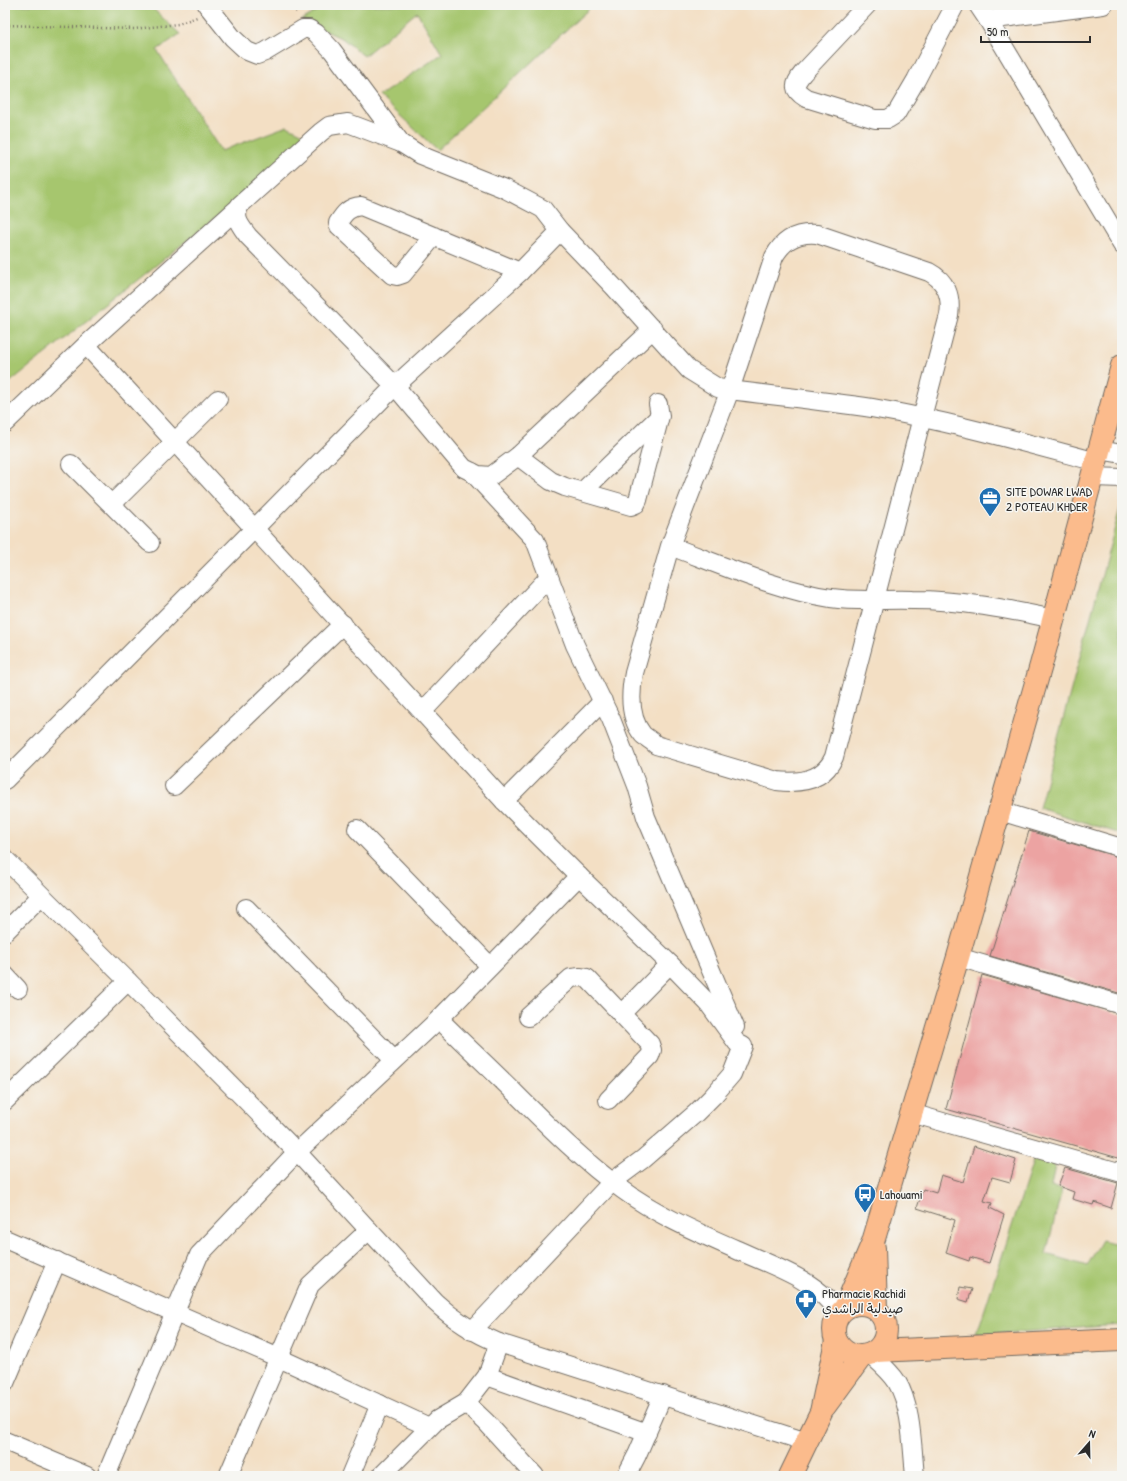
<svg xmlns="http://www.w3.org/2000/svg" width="1127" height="1481" viewBox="0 0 1127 1481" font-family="'Patrick Hand','Playpen Sans Arabic',sans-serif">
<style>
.green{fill:#a6c66e;stroke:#68784c}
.building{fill:#eca3a2}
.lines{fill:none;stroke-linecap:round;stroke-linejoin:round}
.minor-casing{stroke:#716a61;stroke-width:20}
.major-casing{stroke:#716a61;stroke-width:24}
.path{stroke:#716a61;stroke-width:2.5;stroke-dasharray:1 3;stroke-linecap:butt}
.minor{stroke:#fff;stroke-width:18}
.major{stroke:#fbbb8c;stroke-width:22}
.labels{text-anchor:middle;stroke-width:3;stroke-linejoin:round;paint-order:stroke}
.poi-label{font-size:13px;fill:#2b2b2b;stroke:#f6f6f2;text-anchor:start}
</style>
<rect width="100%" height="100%" fill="#f6f6f2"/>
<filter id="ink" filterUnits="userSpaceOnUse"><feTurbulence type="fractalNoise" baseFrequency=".025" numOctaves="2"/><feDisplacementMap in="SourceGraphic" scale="8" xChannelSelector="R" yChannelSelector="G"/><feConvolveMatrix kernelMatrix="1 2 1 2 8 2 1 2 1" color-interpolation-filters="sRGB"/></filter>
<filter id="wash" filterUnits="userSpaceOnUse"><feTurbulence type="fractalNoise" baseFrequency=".012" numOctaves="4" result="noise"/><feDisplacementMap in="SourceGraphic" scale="16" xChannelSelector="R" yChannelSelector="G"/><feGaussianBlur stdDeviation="0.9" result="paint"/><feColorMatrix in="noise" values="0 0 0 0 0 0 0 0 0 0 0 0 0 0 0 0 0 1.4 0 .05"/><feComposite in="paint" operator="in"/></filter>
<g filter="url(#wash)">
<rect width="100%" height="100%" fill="#f3dfc4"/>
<g class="green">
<path d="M5 5H149L180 34 157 50 221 151 287 126 314 139 5 386Z"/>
<path d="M326 5H593L437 150 379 96 442 54 417 12 364 56 343 39 302 20Z"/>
<path d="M1122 501V834L1039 808Z"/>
<path d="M1035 1155H1057L1051 1187 1062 1189 1046 1254 1087 1266 1102 1240 1122 1245V1325L975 1335 980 1324Z"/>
</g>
<g id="blocks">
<g class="building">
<path d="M1029 831 1122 858V994L990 956Z"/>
<path d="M982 975 1122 1015V1159L946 1109Z"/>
<path d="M974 1146 1016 1160 1010 1182 992 1177 984 1201 992 1203 990 1208 1004 1215 989 1263 970 1257 969 1261 946 1253 955 1220 917 1208 923 1189 936 1193 941 1175 963 1182Z"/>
<path d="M1065 1168 1118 1183 1111 1208 1094 1202 1093 1205 1072 1199 1074 1192 1058 1186Z"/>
<path d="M960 1287 972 1289 968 1302 958 1299Z"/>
</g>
</g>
</g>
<g filter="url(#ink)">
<use href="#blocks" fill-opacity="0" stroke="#716a61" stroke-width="1"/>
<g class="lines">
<g class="minor-casing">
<g id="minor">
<path d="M207 5 233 38 247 51 257 55 265 52 303 29H309L316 33 332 50 401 143 420 155 505 189 543 209 560 231 613 286 689 370 718 388 730 390C777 396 825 401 872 408 948 421 1022 442 1097 462"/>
<path d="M867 5 803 73C793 85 793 90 806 98L875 119H888L896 114 916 80 955 5"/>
<path d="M978 5 988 20 1122 245"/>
<path d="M988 20 1103 5"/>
<path d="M401 143 348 123 329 126 321 132 240 205C233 218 240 225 248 236L395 386 464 468 478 475 491 476 518 456 653 329"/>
<path d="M434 236 403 274 397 276 392 275 339 226 338 223C344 213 349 207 361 206L520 272"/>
<path d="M86 345 504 801 579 876 670 964 708 1003 737 1043 743 1046 732 1074 713 1096 696 1113 643 1159 612 1182 472 1331"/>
<path d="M5 423 86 345 238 208"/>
<path d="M1100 450 1122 454"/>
<path d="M518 456 551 481 565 487 631 506 636 504 638 500 660 416 658 404"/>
<path d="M71 464 150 543"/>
<path d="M472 472 535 540 575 645 611 719 637 786 646 817 735 1027"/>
<path d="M1093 477 1122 478"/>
<path d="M582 492 659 417"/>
<path d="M112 504 218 399"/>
<path d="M670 546 634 673C630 693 629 718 643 735 647 738 652 741 656 745L777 781C801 784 824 780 834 757 872 609 910 462 949 315 952 296 946 281 929 272L817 234C797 232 783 240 774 257L730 390 670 546C721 565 777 590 831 598 858 602 886 599 913 600 961 600 1007 609 1054 619"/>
<path d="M423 711 548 578"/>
<path d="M5 780 255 528 395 386 520 272 560 231"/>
<path d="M174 786 343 624"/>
<path d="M504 801 603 701"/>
<path d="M1000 811 1122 848"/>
<path d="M357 829 490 966"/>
<path d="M5 859 128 981 297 1152 435 1302C454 1320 474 1333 499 1343L807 1442"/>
<path d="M246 908 394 1060"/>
<path d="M5 932 41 896"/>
<path d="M958 957 1122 1005"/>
<path d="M5 975 18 989"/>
<path d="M621 1014 670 964"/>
<path d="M528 1017 571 978 580 977 587 978 650 1044 652 1050 650 1056 608 1100"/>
<path d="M439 1019C464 1044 490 1068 515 1093 549 1127 584 1162 623 1190 657 1215 697 1232 735 1249 770 1265 819 1280 839 1314"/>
<path d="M5 1101 128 981"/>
<path d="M911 1113 1122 1173"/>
<path d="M5 1239 279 1358 429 1427"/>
<path d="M871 1355C880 1363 890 1371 897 1382 912 1407 912 1447 915 1476"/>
<path d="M487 1376 647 1433"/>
<path d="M5 1383 57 1261"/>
<path d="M466 1403 487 1376 499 1343"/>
<path d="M5 1441 87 1476"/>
<path d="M106 1476 199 1255 297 1152 439 1019 579 876"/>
<path d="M228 1476 310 1285 369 1230"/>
<path d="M350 1476 380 1404"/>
<path d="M381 1476 437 1420 466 1403 486 1422 535 1476"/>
<path d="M626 1476 637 1455 663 1395"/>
</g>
</g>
<g class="major-casing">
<g id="major">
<path d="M874 1248 876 1309"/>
<circle cx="860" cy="1330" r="26"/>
<path d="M845 1308 873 1242 958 957 1041 665 1122 366"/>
<path d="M876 1351 1122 1340"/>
<path d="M825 1406 861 1357"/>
<path d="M790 1476 821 1412 836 1341"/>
</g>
</g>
<g class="path">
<path d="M291 5 298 14"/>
<path d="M5 25 134 29 178 24 197 17"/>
</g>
<use href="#minor" class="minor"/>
<use href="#major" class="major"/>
</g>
</g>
<defs>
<g id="office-pin" transform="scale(1.15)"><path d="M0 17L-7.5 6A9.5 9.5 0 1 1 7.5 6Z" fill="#1f6fb2" stroke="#f6f6f2"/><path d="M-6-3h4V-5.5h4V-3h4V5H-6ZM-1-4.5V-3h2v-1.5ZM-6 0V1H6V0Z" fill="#fff"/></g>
<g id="bus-pin" transform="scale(1.15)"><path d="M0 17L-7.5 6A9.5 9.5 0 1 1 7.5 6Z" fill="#1f6fb2" stroke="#f6f6f2"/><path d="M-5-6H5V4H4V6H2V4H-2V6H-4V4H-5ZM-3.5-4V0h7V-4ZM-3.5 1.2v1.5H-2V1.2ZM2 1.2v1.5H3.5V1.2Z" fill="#fff"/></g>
<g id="pharmacy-pin" transform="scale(1.15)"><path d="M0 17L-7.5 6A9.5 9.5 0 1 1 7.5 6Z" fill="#1f6fb2" stroke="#f6f6f2"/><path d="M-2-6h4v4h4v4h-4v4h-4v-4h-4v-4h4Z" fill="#fff"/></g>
</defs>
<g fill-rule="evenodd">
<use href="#office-pin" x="990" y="498"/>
<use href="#bus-pin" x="865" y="1194"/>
<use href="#pharmacy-pin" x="806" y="1300"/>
</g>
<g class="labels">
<g class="poi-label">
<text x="1006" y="496">SITE DOWAR LWAD<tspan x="1006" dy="15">2 POTEAU KHDER</tspan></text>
<text x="880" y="1199">Lahouami</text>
<text x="822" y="1298">Pharmacie Rachidi<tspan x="822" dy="15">صيدلية الراشدي</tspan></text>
</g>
</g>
<rect width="1127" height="1481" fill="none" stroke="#f6f6f2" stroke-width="20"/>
<g transform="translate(1089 1443) rotate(20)" stroke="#f6f6f2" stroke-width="3" paint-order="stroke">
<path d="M0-3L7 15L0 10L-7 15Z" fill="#2b2b2b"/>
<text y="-6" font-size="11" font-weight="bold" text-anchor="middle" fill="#2b2b2b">N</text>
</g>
<path d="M981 36v6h109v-6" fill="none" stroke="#2b2b2b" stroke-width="2"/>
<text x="987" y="36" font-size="12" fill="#2b2b2b" stroke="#f6f6f2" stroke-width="3" paint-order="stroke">50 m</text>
</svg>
